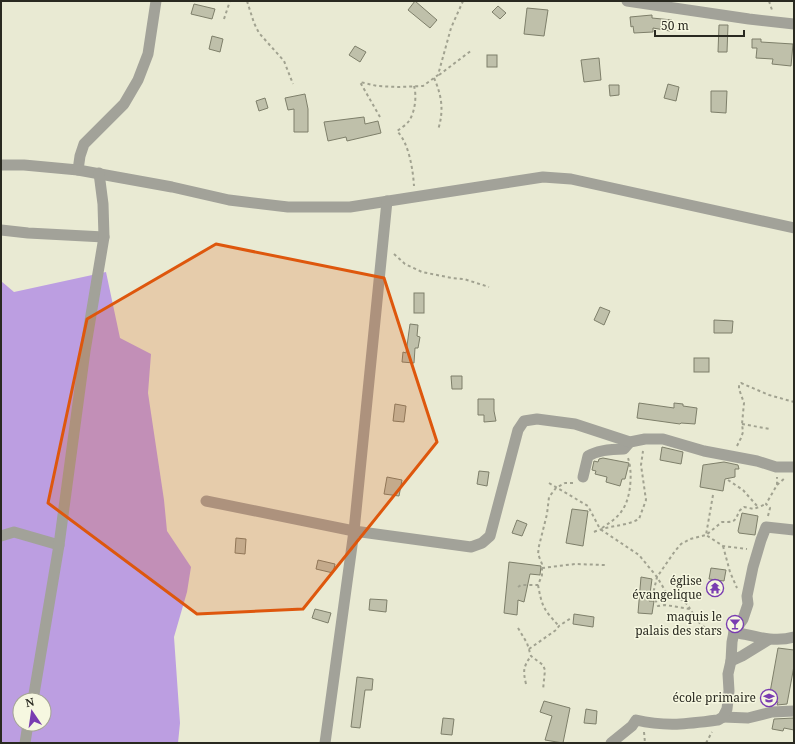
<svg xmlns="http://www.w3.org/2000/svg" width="795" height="744" viewBox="0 0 795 744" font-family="'Noto Serif',serif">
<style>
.forest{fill:#bc9ee1;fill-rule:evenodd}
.building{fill:#bfc0aa;stroke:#7e7f6a}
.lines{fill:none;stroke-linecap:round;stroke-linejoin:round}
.path{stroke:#a1a290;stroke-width:2;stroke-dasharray:3 3;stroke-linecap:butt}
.street{stroke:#a2a299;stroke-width:11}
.marked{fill:#de570d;fill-opacity:0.2;stroke:#de570d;stroke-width:3;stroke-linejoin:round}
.labels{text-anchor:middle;stroke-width:3;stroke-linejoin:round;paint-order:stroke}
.poi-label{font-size:12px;fill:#292920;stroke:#f6f7e0;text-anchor:end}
</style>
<rect width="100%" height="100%" fill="#e9ead3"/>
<path class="forest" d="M106 272 120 338 151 354 148 393 164 500 167 531 191 567 187 592 174 637 180 723 178 743H1V281L14 292ZM20 700H44V724H20Z"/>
<g class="building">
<path d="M415 1 437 20 430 28 408 10Z"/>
<path d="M194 4 215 9 212 19 191 14Z"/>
<path d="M498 6 506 13 500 19 492 12Z"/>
<path d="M527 8 548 10 544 36 524 34Z"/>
<path d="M652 15V18L672 20 670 31 653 28V32L634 33 633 26 631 27 630 17Z"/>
<path d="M719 25H728L727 52H718Z"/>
<path d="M212 36 223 39 220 52 209 49Z"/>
<path d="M752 39H761V42L793 44 791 66 772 64 773 59 756 58 757 48H752Z"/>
<path d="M355 46 366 52 360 62 349 55Z"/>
<rect x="487" y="55" width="10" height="12"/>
<path d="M599 58 601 80 584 82 581 60Z"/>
<path d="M668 84 679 87 676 101 664 98Z"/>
<path d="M609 85H619V95L610 96Z"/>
<path d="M711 91H727L726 113 711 112Z"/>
<path d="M305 94 308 109V132H294V109L288 110 285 98Z"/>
<path d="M265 98 268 108 259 111 256 101Z"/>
<path d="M364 117 365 124 378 121 381 133 347 141 346 137 328 141 324 122Z"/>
<rect x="414" y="293" width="10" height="20"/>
<path d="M600 307 610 311 604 325 594 320Z"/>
<path d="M714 320 733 321 732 333H714Z"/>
<path d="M410 324 418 325 417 336 420 337 418 348H415L414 363 402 362 403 352 406 353Z"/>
<rect x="694" y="358" width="15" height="14"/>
<path d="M451 376H462V389H452Z"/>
<path d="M478 399H494V411L496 421 484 422V415H478Z"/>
<path d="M639 403 674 408V403L683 404V406L697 408 695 424 681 423 680 424 637 418Z"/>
<path d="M395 404 406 406 404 422 393 421Z"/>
<path d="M662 447 683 452 681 464 660 460Z"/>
<path d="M603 458 629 463 625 479H622L620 486 606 482 607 477 595 474 596 471 592 470 594 461 598 462 599 459Z"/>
<path d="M724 462 738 465 739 469H735V477L725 479 723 491 700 487 703 465Z"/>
<path d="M479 471 489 472 487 486 477 484Z"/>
<path d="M387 477 402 480 399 496 384 494Z"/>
<path d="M572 509 588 511 583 546 566 543Z"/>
<path d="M742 513 758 516 755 535 739 533 738 531Z"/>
<path d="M517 520 527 524 522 536 512 533Z"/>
<path d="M236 538 246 539 245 554 235 553Z"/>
<path d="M318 560 335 564 333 573 316 569Z"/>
<path d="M509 562 541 566 540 575 530 574 524 602 518 600 517 615 504 613Z"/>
<path d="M711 568 726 570 724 581 709 579Z"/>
<path d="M641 577 652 579 649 601H654L652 614 638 613Z"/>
<path d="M370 599 387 600 386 612 369 610Z"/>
<path d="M315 609 331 613 328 623 312 618Z"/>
<path d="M574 614 594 617 593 627 573 624Z"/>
<path d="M778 648 794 650V666L787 704 777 705 778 702 769 698Z"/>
<path d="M357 677 373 679 372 690H365L360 728 351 727Z"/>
<path d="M544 701 570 708 563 743 545 740 552 716 540 712Z"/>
<path d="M586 709 597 711 596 724 584 723Z"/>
<path d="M443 718 454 719 452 735 441 734Z"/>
<path d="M794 718V730L784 728 783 731 772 729 774 719Z"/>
</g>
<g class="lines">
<g class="path">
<path d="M247 1 254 23 259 33 284 61 293 84"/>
<path d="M769 1 772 10"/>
<path d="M224 19 230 1"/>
<path d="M439 75 472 50"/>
<path d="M434 78C442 96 444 111 438 130"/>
<path d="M414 86C417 96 415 112 409 121 406 125 401 128 397 131 409 143 413 170 414 186"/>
<path d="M380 117 360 82 377 86 398 87 423 86 438 75 451 28 463 1"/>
<path d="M394 254 405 264 422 272 452 278 464 279 489 287"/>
<path d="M742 424 770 429"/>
<path d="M737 446 741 438 743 432 742 424 744 403 739 389V385L741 383 769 395 794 402"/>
<path d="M728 480 743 490 758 507"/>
<path d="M549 483 588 506 600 529 639 555 657 577 666 592 672 597 682 600 688 605 690 609"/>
<path d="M777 485 785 478"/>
<path d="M713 495 706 535 723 546 747 549"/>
<path d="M768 516 770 508 766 504 777 485V477"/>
<path d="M602 528C609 523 616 519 621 512 631 500 633 472 628 458"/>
<path d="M594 532C609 525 624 527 639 519L646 500 641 465 643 451"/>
<path d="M723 546 730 572 737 588"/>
<path d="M542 568 575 564 605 565"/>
<path d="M538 585C542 607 544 610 559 626"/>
<path d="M518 587 521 585H538L542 575V564L538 554 539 546 547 514 549 497 556 488 565 483H574"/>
<path d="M518 628 527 643 531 656 543 665 545 670 543 690"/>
<path d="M722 632C703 630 700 625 690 609L665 605 658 606 653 594 657 577 675 551 681 544 690 539 706 535 722 522C733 522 735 523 739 511L744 507 754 509 766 504"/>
<path d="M529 649 556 630 559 626 571 618"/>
<path d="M526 684C523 671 523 667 531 656"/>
<path d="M644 732 645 743"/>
<path d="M706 743 712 732"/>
</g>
<g class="street">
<path d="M627 1 749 19 794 24"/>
<path d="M1 165H24L78 170 80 156 84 144 124 104 138 80 148 54 156 1"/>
<path d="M78 170 172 187 229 200 288 207H350L543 177 571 179 794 228"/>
<path d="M1 230 28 233 104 237"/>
<path d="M583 477 588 456C598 450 614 449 624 449L630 442"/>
<path d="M206 501 354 531 471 547 482 543 490 536 518 430 524 421 537 419 575 424 630 442 645 439H663L704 451 757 461 776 467H794"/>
<path d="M1 536 14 532 59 545"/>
<path d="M734 632C754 636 774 643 794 637"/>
<path d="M731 661 742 656 768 640"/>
<path d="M33 700 59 545 85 351 104 237 103 204 99 173"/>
<path d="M723 717 748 718 772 712 794 711"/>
<path d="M25 743 28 724"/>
<path d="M325 743 354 531 387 201"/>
<path d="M611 743 632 726 636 720C666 727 688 724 718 720L723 717 727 709 729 691 728 674 731 661 732 642 734 632 743 619 748 604 747 596 753 567 761 540 766 527 794 530"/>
</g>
</g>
<path class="marked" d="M216 244 384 278 437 442 303 609 197 614 48 503 87 319Z"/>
<defs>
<g id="temple-ring" transform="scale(0.9)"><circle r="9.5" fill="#f6f7e0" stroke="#793cb1" stroke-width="1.5"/><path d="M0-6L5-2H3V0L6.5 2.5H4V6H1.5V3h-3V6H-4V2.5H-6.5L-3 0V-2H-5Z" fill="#793cb1"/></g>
<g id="bar-ring" transform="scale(0.9)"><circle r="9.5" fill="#f6f7e0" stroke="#793cb1" stroke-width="1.5"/><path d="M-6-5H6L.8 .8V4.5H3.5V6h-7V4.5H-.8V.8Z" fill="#793cb1"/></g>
<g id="school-ring" transform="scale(0.9)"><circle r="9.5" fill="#f6f7e0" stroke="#793cb1" stroke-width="1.5"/><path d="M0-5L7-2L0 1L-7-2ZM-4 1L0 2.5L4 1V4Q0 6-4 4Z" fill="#793cb1"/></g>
</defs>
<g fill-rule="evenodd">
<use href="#temple-ring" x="715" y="588"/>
<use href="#bar-ring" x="735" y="624"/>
<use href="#school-ring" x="769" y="698"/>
</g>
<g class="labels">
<g class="poi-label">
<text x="702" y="585">église<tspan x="702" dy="14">évangelique</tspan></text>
<text x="722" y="621">maquis le<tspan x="722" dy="14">palais des stars</tspan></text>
<text x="756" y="702">école primaire</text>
</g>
</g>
<rect width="795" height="744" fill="none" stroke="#292920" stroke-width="4"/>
<g transform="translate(32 712) rotate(347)"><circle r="19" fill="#f6f7e0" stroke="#a4a593"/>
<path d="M0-3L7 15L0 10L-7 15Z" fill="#793cb1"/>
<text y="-6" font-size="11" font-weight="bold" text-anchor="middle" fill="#292920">N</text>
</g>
<path d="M655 30v6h89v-6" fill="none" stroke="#292920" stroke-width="2"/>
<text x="661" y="30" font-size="12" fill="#292920" stroke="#f6f7e0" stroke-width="3" paint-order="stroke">50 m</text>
</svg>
